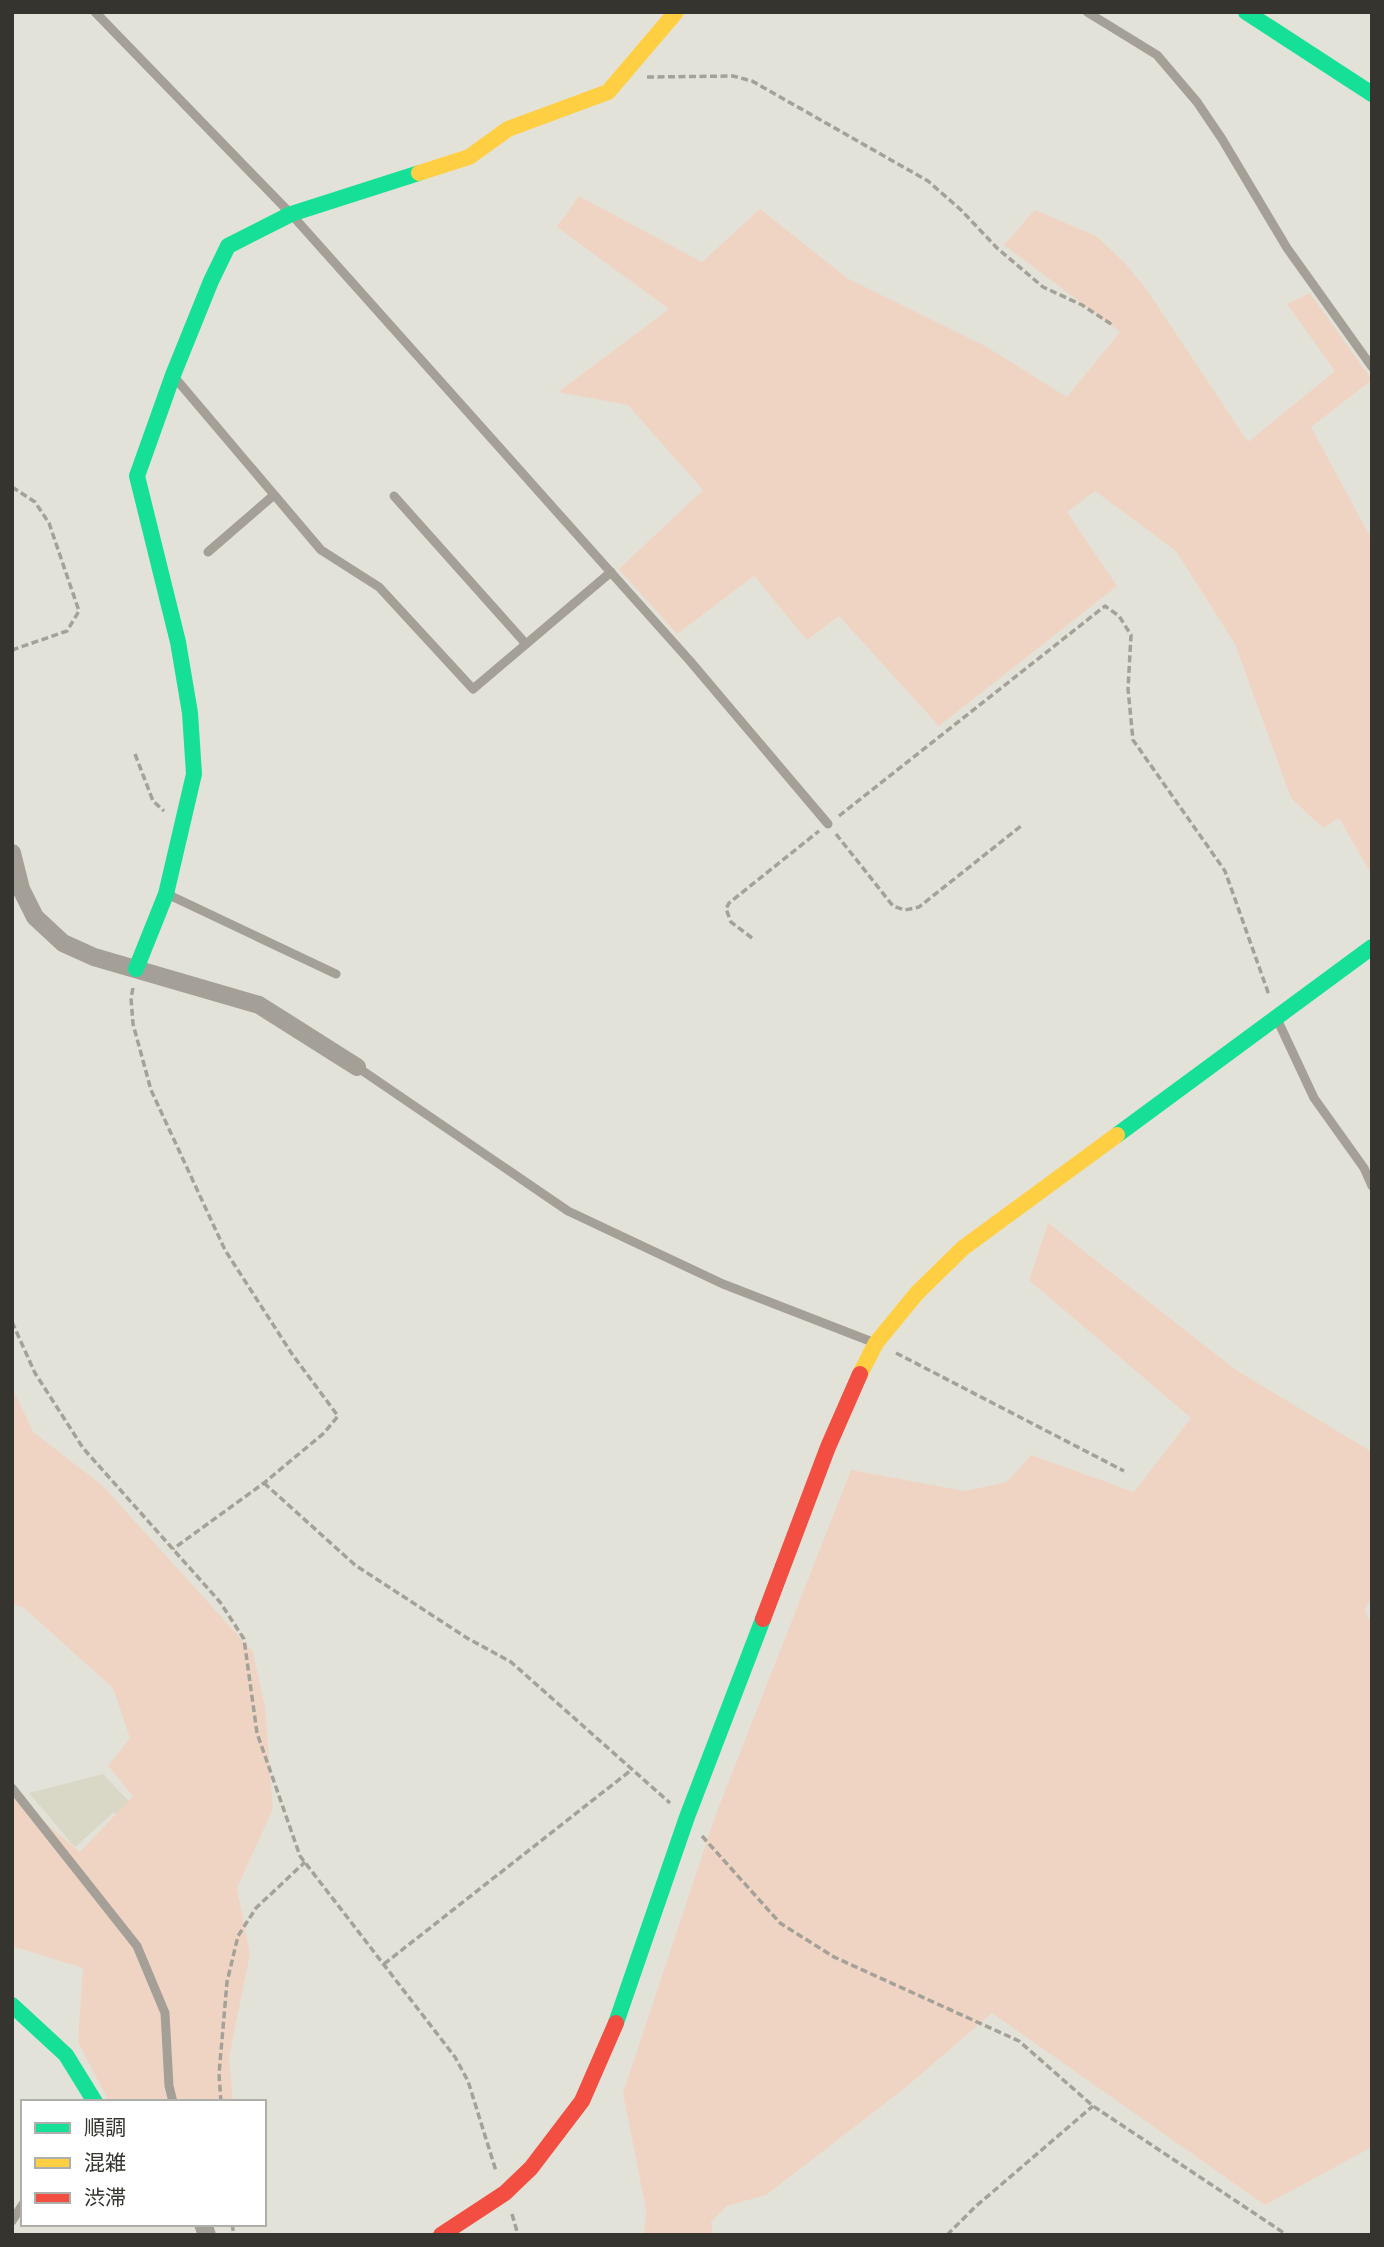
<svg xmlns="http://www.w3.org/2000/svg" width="1384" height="2247" viewBox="0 0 1384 2247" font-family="'Alegreya Sans','Noto Sans JP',sans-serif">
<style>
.built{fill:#d9d7c6}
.green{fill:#f0d4c3}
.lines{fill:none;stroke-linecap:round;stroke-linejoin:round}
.path{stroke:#a4a199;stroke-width:3.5;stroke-dasharray:7 3.5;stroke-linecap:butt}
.lane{stroke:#a5a097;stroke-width:9}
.street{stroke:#a5a097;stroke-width:18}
.fast{stroke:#16e098;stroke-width:16}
.slow{stroke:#ffcf43;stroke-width:16}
.jam{stroke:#f24e42;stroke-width:16}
</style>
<rect width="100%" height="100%" fill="#e3e2d8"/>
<path class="built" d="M103 1774 135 1808 121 1820 114 1812 75 1847 29 1793Z"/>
<g class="green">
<path d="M579 196 702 262 760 209 847 278 987 347 1067 397 1120 332 1004 245 1035 210 1096 236 1124 262 1147 290 1248 442 1335 371 1287 304 1310 293 1372 380 1311 427 1372 540V875L1339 818 1323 828 1291 798 1235 644 1176 551 1095 491 1067 512 1117 586 939 726 839 616 807 640 754 576 677 634 619 569 703 490 628 405 558 392 669 309 557 227Z"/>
<path d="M1048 1223 1236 1370 1372 1452V1596L1365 1610 1368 1618 1372 1620V2147L1265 2205 992 2013 905 2088 766 2195 727 2206 711 2222 713 2235H644L646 2210 623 2093 716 1814 851 1470 965 1491 1007 1482 1031 1455 1134 1492 1191 1418 1029 1280Z"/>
<path d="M12 1387 33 1432 102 1485 253 1652 265 1707 273 1809 237 1888 250 1954 229 2058 233 2102H109L78 2042 83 1968 12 1946V1795L80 1852 133 1796 108 1766 130 1738 113 1688 24 1608 12 1603Z"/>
</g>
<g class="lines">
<g class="path">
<path d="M647 77 733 76 752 81 928 181 961 210 997 248 1043 287 1082 305 1114 326"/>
<path d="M12 487 35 502 49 523 79 611 67 631 12 650"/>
<path d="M135 754 153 801 164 811"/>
<path d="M839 816 1105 606 1119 616 1131 635 1128 689 1133 740 1225 871 1269 995"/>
<path d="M836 834 893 906 905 910 919 907 1021 826"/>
<path d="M752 938 731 922 726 909 729 903 819 831"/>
<path d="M133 988 131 998 133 1024 151 1090 225 1250 292 1354 338 1416 324 1433 264 1483 173 1549"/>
<path d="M12 1322 35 1373 83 1448 220 1602 244 1639 257 1733 300 1856 455 2057 468 2081 496 2171"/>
<path d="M896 1353 1124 1471"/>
<path d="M264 1483 355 1565 467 1638 511 1662 670 1803"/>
<path d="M702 1836 780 1923 834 1957 1019 2041 1093 2106 1287 2235"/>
<path d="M384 1964 630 1771"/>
<path d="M221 2102 219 2074 227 1982 238 1936 256 1908 305 1862"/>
<path d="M512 2214 518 2235"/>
<path d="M232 2224 234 2235"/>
<path d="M947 2235 975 2207 1093 2106"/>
</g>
<g class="lane">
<path d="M95 12 291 214 690 661 828 824"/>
<path d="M1087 12 1157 55 1197 102 1222 139 1287 248 1372 367"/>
<path d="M176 379 321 550 379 587 473 689 611 572"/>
<path d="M394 496 526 644"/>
<path d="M208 552 274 495"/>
<path d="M167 894 336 974"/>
<path d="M1277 1019 1314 1098 1364 1168 1372 1186"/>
<path d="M357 1067 568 1211 723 1284 875 1343"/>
<path d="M12 1788 137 1946 165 2013 169 2086 173 2102"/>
<path d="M12 2221 23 2204"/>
</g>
<g class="street">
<path d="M12 853 21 889 35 917 63 943 94 957 259 1005 357 1067"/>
<path d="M203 2224 207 2235"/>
</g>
<g class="fast">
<path d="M1246 12 1372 94"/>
<path d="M136 969 166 894 194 774 190 713 178 642 137 476 173 375 211 281 228 246 291 214 419 173"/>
<path d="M1117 1135 1372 947"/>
<path d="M12 2005 66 2055 95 2102"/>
<path d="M616 2023 687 1817 763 1619"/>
</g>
<g class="slow">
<path d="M419 173 469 157 508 129 608 92 676 12"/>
<path d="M860 1374 876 1343 917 1293 963 1248 1117 1135"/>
</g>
<g class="jam">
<path d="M763 1619 828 1447 860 1374"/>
<path d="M441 2235 505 2193 531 2168 582 2101 616 2023"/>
</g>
</g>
<rect width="1384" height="2247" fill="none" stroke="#35342e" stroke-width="28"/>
<rect x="21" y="2100" width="245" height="126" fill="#ffffff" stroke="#aeaeab" stroke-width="2"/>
<rect x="35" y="2123" width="35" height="10" fill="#16e098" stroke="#aeaeab" stroke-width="2"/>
<text x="84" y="2135" font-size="21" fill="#35342e">順調</text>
<rect x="35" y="2158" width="35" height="10" fill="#ffcf43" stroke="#aeaeab" stroke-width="2"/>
<text x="84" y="2170" font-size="21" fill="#35342e">混雑</text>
<rect x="35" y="2193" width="35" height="10" fill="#f24e42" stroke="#aeaeab" stroke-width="2"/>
<text x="84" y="2205" font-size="21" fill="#35342e">渋滞</text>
</svg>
